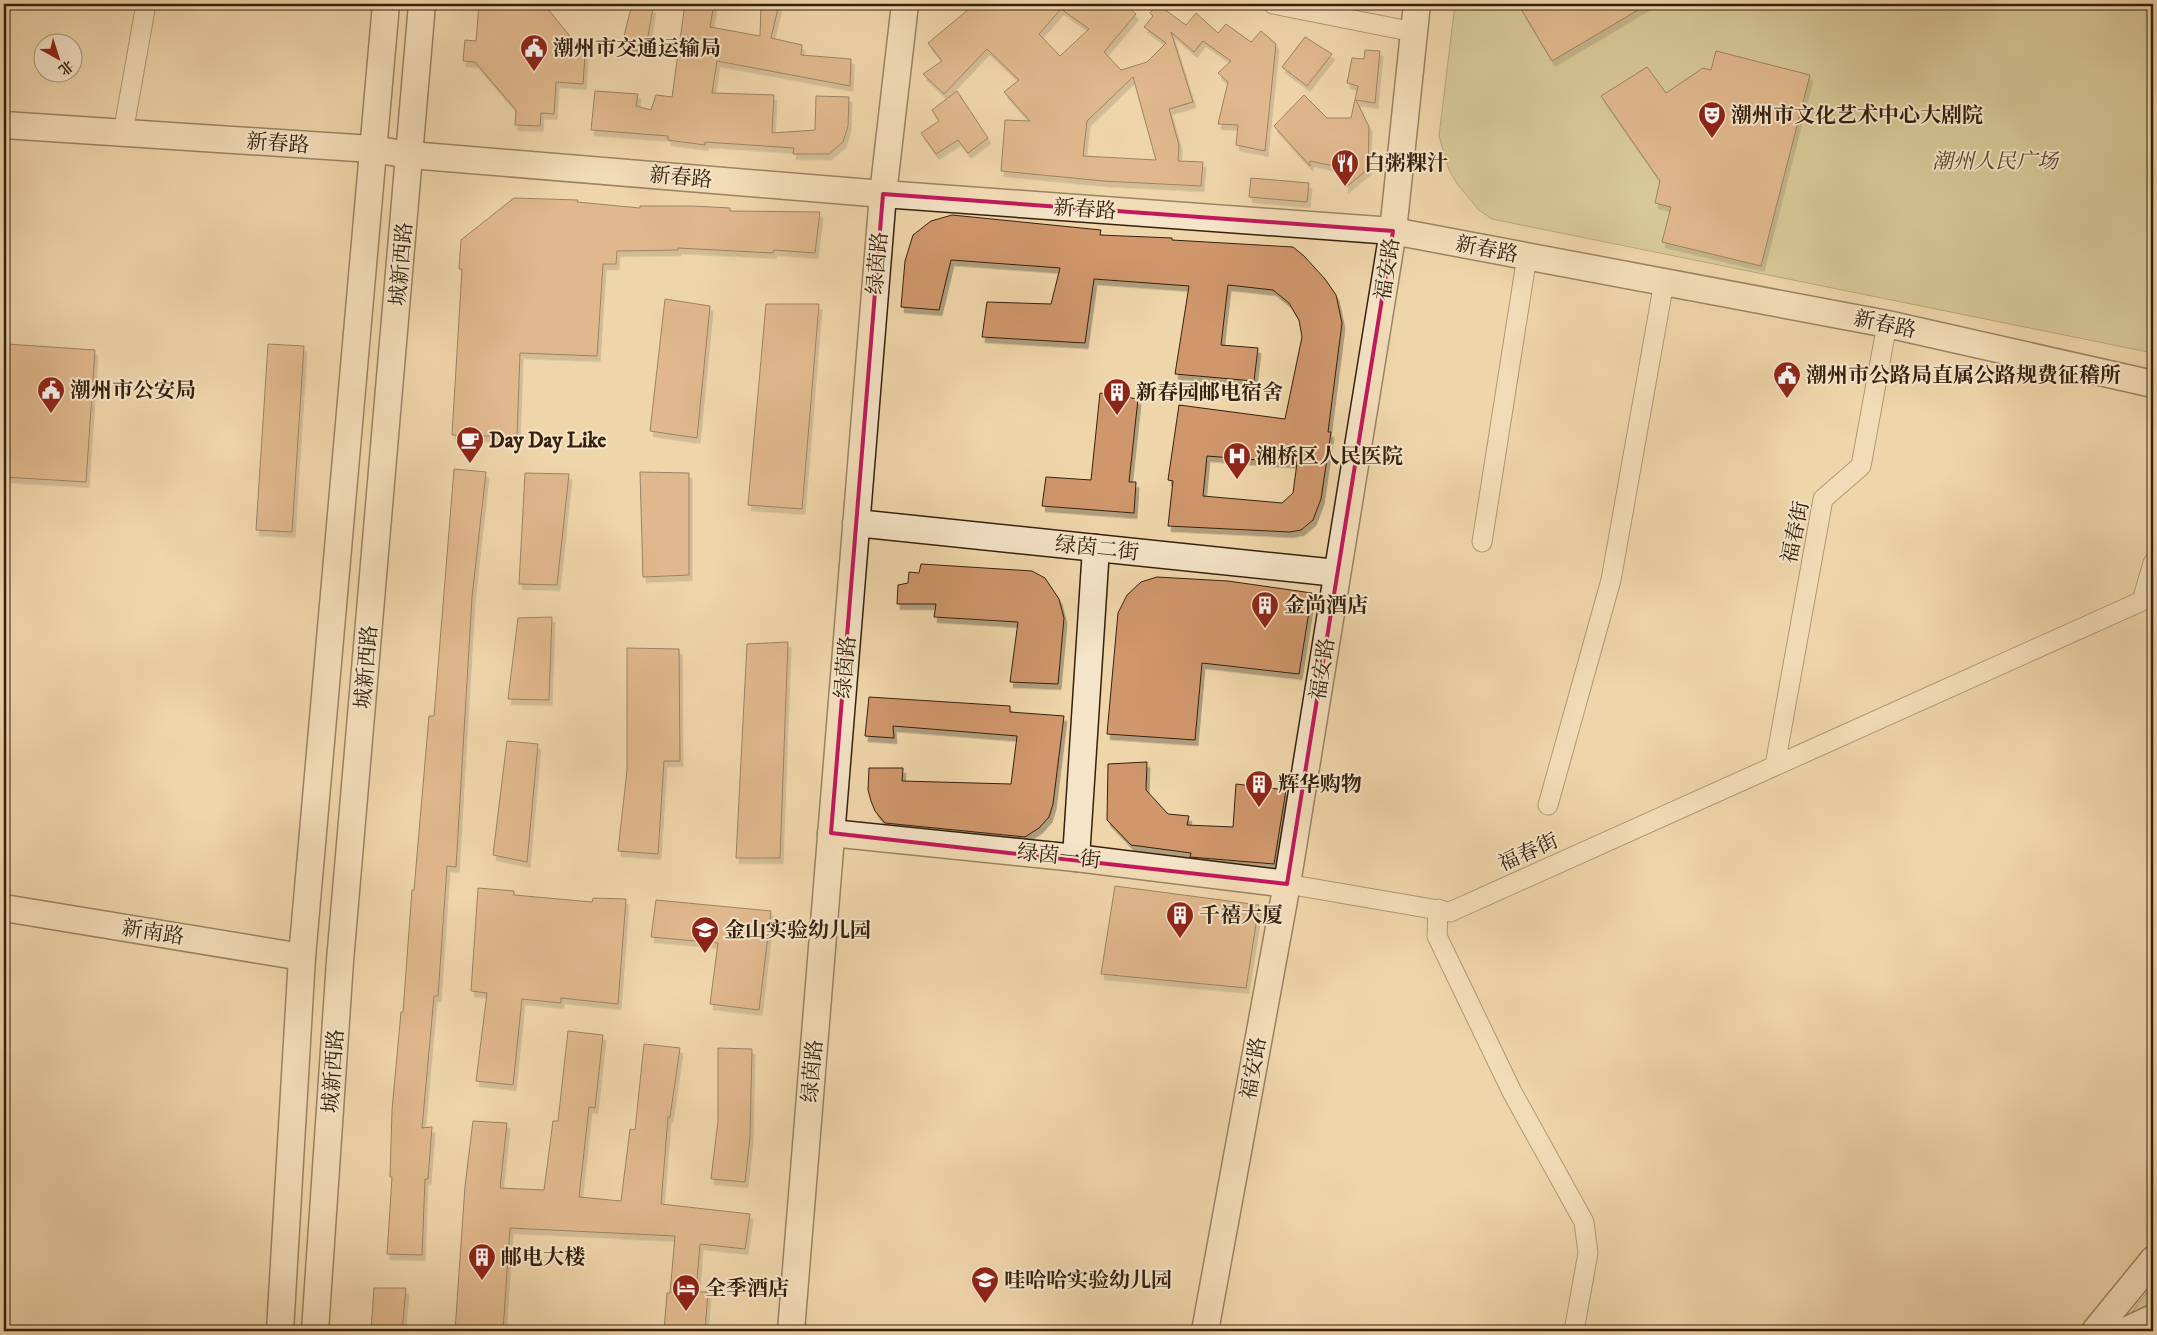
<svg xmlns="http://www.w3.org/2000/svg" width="2157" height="1335" viewBox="0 0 2157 1335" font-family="'IM FELL DW Pica','Noto Serif SC',serif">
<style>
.green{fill:#bfbc85;stroke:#7a6e4a}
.building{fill:#d0966c;stroke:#35200e;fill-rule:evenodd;filter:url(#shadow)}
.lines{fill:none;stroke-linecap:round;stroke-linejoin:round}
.street-casing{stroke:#644e35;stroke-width:21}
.secondary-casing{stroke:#35200e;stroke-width:29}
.street{stroke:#f5e4c8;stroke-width:19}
.secondary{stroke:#f5e4c8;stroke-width:26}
.marked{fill:none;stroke:#c2185b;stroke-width:4;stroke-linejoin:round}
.labels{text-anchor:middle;stroke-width:4;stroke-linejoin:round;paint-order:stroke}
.poi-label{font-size:21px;font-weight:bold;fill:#35200e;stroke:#f5e4c8;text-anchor:start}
.street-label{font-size:21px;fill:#35200e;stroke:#f5e4c8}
.park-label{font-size:21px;font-style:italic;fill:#58472c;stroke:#f5e4c8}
</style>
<defs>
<filter id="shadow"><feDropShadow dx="3" dy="5.5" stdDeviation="0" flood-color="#0004"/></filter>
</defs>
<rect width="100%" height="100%" fill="#efd6aa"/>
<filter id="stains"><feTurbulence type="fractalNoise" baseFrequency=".004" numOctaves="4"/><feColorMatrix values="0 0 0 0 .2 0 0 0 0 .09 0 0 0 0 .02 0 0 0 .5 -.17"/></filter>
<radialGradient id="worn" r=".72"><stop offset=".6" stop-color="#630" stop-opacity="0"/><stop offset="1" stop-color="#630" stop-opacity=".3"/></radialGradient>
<g class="green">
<path d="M1455 4H2153V353L1492 219 1479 210 1458 185 1449 170 1439 136Z"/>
<path d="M2153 1284V1306L2128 1317Z"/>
</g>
<g class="building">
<path d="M479 4H544L585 55 583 84 556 82 554 114 541 113 540 126 515 125 516 110 475 62 463 61 465 40 476 41Z"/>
<path d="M632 4 653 8 645 52 621 48Z"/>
<path d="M685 4H714L710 27 760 36 761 4H779L771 38 802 45 801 55 851 59 850 86 717 61 712 93 774 95 772 133 815 130 816 96 849 97 848 126 843 142 829 154H793L794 148 705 142V145L668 140V136L591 130 595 91 638 94 636 106 651 110 656 95 672 97Z"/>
<path d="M975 4H1099L1108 10 1113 4H1124L1136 14 1104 52 1121 70 1147 62 1166 43 1144 27 1153 16 1150 13 1158 4 1161 6 1163 4 1164 9 1186 25 1196 13 1218 33 1226 24 1251 42 1261 31 1276 44 1265 151 1236 145 1238 125 1218 124 1228 82 1218 73 1231 61 1203 41 1194 52 1171 32 1193 102 1169 109 1179 145 1178 161 1203 162 1201 186 1103 181 1001 171 1005 120 1030 121 1004 92 1019 80 987 49 944 94 923 74 942 61 928 43ZM1061 9 1089 29 1060 56 1039 34ZM1133 77 1156 160 1083 156 1087 121Z"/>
<path d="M1518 4H1648L1552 61Z"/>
<path d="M1305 37 1332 54 1307 86 1282 67Z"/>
<path d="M1365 50 1380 51 1375 103 1356 100 1369 127 1368 169 1345 188 1348 169 1310 161V166L1274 126 1304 95 1327 118H1351L1358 86 1347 83 1352 58 1364 59Z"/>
<path d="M1716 51 1810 75 1761 266 1662 242 1671 207 1655 203 1660 181 1601 96 1647 67 1666 93 1703 68 1711 70Z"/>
<path d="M957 91 988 138 968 153 958 140 936 154 921 133 939 121 932 110Z"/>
<path d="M1251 178 1309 183 1307 202 1249 197Z"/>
<path d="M514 198 578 200 577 202 640 208V206H692L730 208V211L820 212 815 253 774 250 773 253 678 248V250L617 251 616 264H603L597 356 520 353 517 437 452 435 462 269H459L461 240Z"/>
<path d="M952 215 1101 230 1100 235 1172 238V240L1293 247 1304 256 1325 279 1336 295 1342 323 1328 432H1331L1321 499 1313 520 1301 530 1290 532 1168 526 1173 481 1168 480 1179 405 1285 419 1302 337 1299 320 1289 303 1273 290 1228 285 1221 345 1258 348 1254 381 1175 374 1189 286 1094 279 1085 343 982 337 987 302 1051 304 1060 268 951 260 939 310 901 307 905 261 913 235 931 221ZM1207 456 1297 463 1293 493 1282 503 1203 496Z"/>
<path d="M665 299 710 306 697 438 650 431Z"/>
<path d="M766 304H819L802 509 748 505Z"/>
<path d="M7 344 95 350 86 482 4 477V384Z"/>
<path d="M268 344 304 346 292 532 256 530Z"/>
<path d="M1100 393 1138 399 1129 482H1136L1134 513 1042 506 1046 477 1091 480Z"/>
<path d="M454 469 486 472 472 597 456 867 447 866 438 996H434L422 1128 432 1127 428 1179H425L422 1255 387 1254 392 1177H390L392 1110 401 1012H403L412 890H414L429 716H434Z"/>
<path d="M640 472 689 473V575L643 577Z"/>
<path d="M525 473 569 474 557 585 519 584Z"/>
<path d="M921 564 1032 571 1045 578 1059 599 1064 618 1058 684 1010 682 1018 622 934 617 936 604H897L898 585 908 583 909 572 919 573Z"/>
<path d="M1157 577 1228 581 1312 593 1299 674 1202 663 1195 740 1107 734 1118 613 1127 595 1141 582Z"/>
<path d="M552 617 549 700 508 699 518 618Z"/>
<path d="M788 642 780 858H736L747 644Z"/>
<path d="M627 648 679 649 680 761H664L658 854 618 851 627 770Z"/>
<path d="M869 697 1010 706V712L1064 716 1053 804 1049 817 1039 828 1025 837 885 823 875 811 871 801 868 790 869 768H903L902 781 1011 784 1017 736 893 726 894 738 865 736Z"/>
<path d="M507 741 538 744 527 862 493 855Z"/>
<path d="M1147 762 1146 790 1168 814 1189 816 1187 825 1233 827 1236 784 1286 790 1274 864 1190 857 1191 853 1131 845 1107 820 1108 764Z"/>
<path d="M1115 886 1259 905 1246 988 1101 974Z"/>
<path d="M478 888 514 891V895L592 902 593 898 626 899 618 1004 561 998V1003L522 999 513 1085 476 1081 487 993 471 991Z"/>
<path d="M656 900 771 911 759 1010 710 1004 718 943 651 937Z"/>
<path d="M568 1031 603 1035 595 1108 589 1107 579 1197 621 1201 630 1129 635 1130 644 1044 680 1048 670 1117H668L661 1204 750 1214 745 1249 700 1244 696 1292H708L705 1331H664L667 1293H670L675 1236 510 1228 503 1331H455L465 1186 473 1121 507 1123 500 1188 544 1190 553 1121H558Z"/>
<path d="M718 1048 752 1049 750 1137 745 1182 711 1179 718 1121Z"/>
<path d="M374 1288H406L402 1331H371Z"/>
</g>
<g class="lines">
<g class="street-casing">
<g id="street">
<path d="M1273 4 1414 32"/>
<path d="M123 133 146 4"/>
<path d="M1482 542 1527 256"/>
<path d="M1775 765 1823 499 1861 466 1887 324"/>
<path d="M1548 805 1611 580 1664 282"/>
<path d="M1287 884 1450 912 2142 601 2153 563"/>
<path d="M1438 909 1437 936 1512 1092 1584 1222 1588 1253 1574 1331"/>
</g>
</g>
<g class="secondary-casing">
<g id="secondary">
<path d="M4 125 372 149 410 155 883 194 1393 231 1887 324 2153 384"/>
<path d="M856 523 1337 573"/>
<path d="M831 833 1076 858 1287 884"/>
<path d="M1076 858 1096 548"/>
<path d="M4 908 302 957"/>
<path d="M280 1331 302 957 386 4"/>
<path d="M315 1331 340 961 422 4"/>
<path d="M791 1331 883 194 905 4"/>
<path d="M1205 1331 1287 884 1393 231 1417 4"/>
<path d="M2095 1331 2153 1260"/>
<path d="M2125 1331 2153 1318"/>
</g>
</g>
<use href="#street" class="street"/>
<use href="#secondary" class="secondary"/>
</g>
<path d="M0 0H2157V1335H0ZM883 194 1393 231 1287 884 831 833Z" fill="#efd6aa" fill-opacity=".55" fill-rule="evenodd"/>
<path class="marked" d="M883 194 1393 231 1287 884 831 833Z"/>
<defs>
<g id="civic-pin" transform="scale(1.4375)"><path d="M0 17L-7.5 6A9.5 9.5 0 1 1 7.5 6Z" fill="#8f2418" stroke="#f5e4c8"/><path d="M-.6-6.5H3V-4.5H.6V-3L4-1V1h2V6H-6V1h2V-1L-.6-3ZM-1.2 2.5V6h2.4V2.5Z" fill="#fff"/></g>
<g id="theatre-pin" transform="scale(1.4375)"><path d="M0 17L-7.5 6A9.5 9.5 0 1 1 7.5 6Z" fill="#8f2418" stroke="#f5e4c8"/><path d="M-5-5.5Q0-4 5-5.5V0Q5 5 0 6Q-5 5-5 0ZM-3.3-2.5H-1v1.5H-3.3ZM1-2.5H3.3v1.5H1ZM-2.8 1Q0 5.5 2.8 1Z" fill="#fff"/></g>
<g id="restaurant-pin" transform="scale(1.4375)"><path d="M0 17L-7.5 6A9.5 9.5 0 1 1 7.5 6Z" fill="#8f2418" stroke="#f5e4c8"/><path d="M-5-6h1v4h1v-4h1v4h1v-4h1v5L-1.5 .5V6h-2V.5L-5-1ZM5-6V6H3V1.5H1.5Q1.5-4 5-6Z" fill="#fff"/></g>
<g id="building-pin" transform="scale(1.4375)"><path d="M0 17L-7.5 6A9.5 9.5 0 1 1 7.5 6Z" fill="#8f2418" stroke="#f5e4c8"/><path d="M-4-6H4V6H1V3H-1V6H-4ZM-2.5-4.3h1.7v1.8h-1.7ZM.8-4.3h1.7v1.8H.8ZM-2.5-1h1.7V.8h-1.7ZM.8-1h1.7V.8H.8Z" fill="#fff"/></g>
<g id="cafe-pin" transform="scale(1.4375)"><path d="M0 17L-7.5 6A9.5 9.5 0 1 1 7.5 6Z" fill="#8f2418" stroke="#f5e4c8"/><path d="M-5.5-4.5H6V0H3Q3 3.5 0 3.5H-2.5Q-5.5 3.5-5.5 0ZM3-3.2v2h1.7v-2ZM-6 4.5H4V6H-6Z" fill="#fff"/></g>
<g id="hospital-pin" transform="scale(1.4375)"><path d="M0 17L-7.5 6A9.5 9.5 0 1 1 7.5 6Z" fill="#8f2418" stroke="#f5e4c8"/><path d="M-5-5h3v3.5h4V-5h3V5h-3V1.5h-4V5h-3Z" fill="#fff"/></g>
<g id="school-pin" transform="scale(1.4375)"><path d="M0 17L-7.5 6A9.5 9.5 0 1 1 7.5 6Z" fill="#8f2418" stroke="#f5e4c8"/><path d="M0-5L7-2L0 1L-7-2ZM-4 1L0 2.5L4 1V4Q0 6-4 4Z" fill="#fff"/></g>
<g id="hotel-pin" transform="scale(1.4375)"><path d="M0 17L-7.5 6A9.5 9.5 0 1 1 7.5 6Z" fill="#8f2418" stroke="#f5e4c8"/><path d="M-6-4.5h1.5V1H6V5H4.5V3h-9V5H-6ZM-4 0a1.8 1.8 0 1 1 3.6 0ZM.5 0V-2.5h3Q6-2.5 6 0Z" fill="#fff"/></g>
</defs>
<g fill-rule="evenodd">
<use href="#civic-pin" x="534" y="48"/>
<use href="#theatre-pin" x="1712" y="115"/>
<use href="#restaurant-pin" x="1345" y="163"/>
<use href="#civic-pin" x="1787" y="375"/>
<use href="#civic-pin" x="51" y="390"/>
<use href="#building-pin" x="1117" y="392"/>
<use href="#cafe-pin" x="470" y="440"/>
<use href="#hospital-pin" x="1237" y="456"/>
<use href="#building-pin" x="1265" y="605"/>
<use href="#building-pin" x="1259" y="784"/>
<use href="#building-pin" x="1180" y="915"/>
<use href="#school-pin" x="705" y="930"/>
<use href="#building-pin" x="482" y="1257"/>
<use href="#school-pin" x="985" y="1280"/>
<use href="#hotel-pin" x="686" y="1288"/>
</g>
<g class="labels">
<g class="poi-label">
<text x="553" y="55">潮州市交通运输局</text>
<text x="1731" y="122">潮州市文化艺术中心大剧院</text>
<text x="1364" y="170">白粥粿汁</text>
<text x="1806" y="382">潮州市公路局直属公路规费征稽所</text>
<text x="70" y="397">潮州市公安局</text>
<text x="1136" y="399">新春园邮电宿舍</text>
<text x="489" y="447">Day Day Like</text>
<text x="1256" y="463">湘桥区人民医院</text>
<text x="1284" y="612">金尚酒店</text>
<text x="1278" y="791">辉华购物</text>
<text x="1199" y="922">千禧大厦</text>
<text x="724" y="937">金山实验幼儿园</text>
<text x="501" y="1264">邮电大楼</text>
<text x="1004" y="1287">哇哈哈实验幼儿园</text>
<text x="705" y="1295">全季酒店</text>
</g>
<g class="street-label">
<text transform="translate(278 143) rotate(4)" y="7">新春路</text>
<text transform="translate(681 177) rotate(5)" y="7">新春路</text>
<text transform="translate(1085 209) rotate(4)" y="7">新春路</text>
<text transform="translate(1487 249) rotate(11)" y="7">新春路</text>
<text transform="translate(877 263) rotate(-85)" y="7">绿茵路</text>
<text transform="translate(401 264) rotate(-85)" y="7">城新西路</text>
<text transform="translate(1387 269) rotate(-81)" y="7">福安路</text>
<text transform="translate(1885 324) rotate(12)" y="7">新春路</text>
<text transform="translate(1795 532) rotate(-78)" y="7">福春街</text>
<text transform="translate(1097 548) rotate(6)" y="7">绿茵二街</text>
<text transform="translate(366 667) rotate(-85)" y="7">城新西路</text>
<text transform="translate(845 667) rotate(-85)" y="7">绿茵路</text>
<text transform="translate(1322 669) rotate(-81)" y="7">福安路</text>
<text transform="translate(1528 852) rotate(-24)" y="7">福春街</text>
<text transform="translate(1059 856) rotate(6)" y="7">绿茵一街</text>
<text transform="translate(153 932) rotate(9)" y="7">新南路</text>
<text transform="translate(1253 1068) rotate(-80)" y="7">福安路</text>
<text transform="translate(333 1071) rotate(-86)" y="7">城新西路</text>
<text transform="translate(812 1071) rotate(-85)" y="7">绿茵路</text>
</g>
<g class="park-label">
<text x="1995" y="168">潮州人民广场</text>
</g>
</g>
<rect width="2157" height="1335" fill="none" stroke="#efd6aa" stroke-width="20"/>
<rect x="5" y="5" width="2147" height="1325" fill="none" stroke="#35200e" stroke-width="2.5"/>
<rect x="10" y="10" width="2137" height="1315" fill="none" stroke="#35200e"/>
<g transform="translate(58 58) rotate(141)"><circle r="24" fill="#f5e4c8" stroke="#a8967e"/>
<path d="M0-4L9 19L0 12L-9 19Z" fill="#8f2418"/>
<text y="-8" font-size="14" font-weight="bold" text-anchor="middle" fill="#35200e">北</text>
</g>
<rect width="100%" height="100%" filter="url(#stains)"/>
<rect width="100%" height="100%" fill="url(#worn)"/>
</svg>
